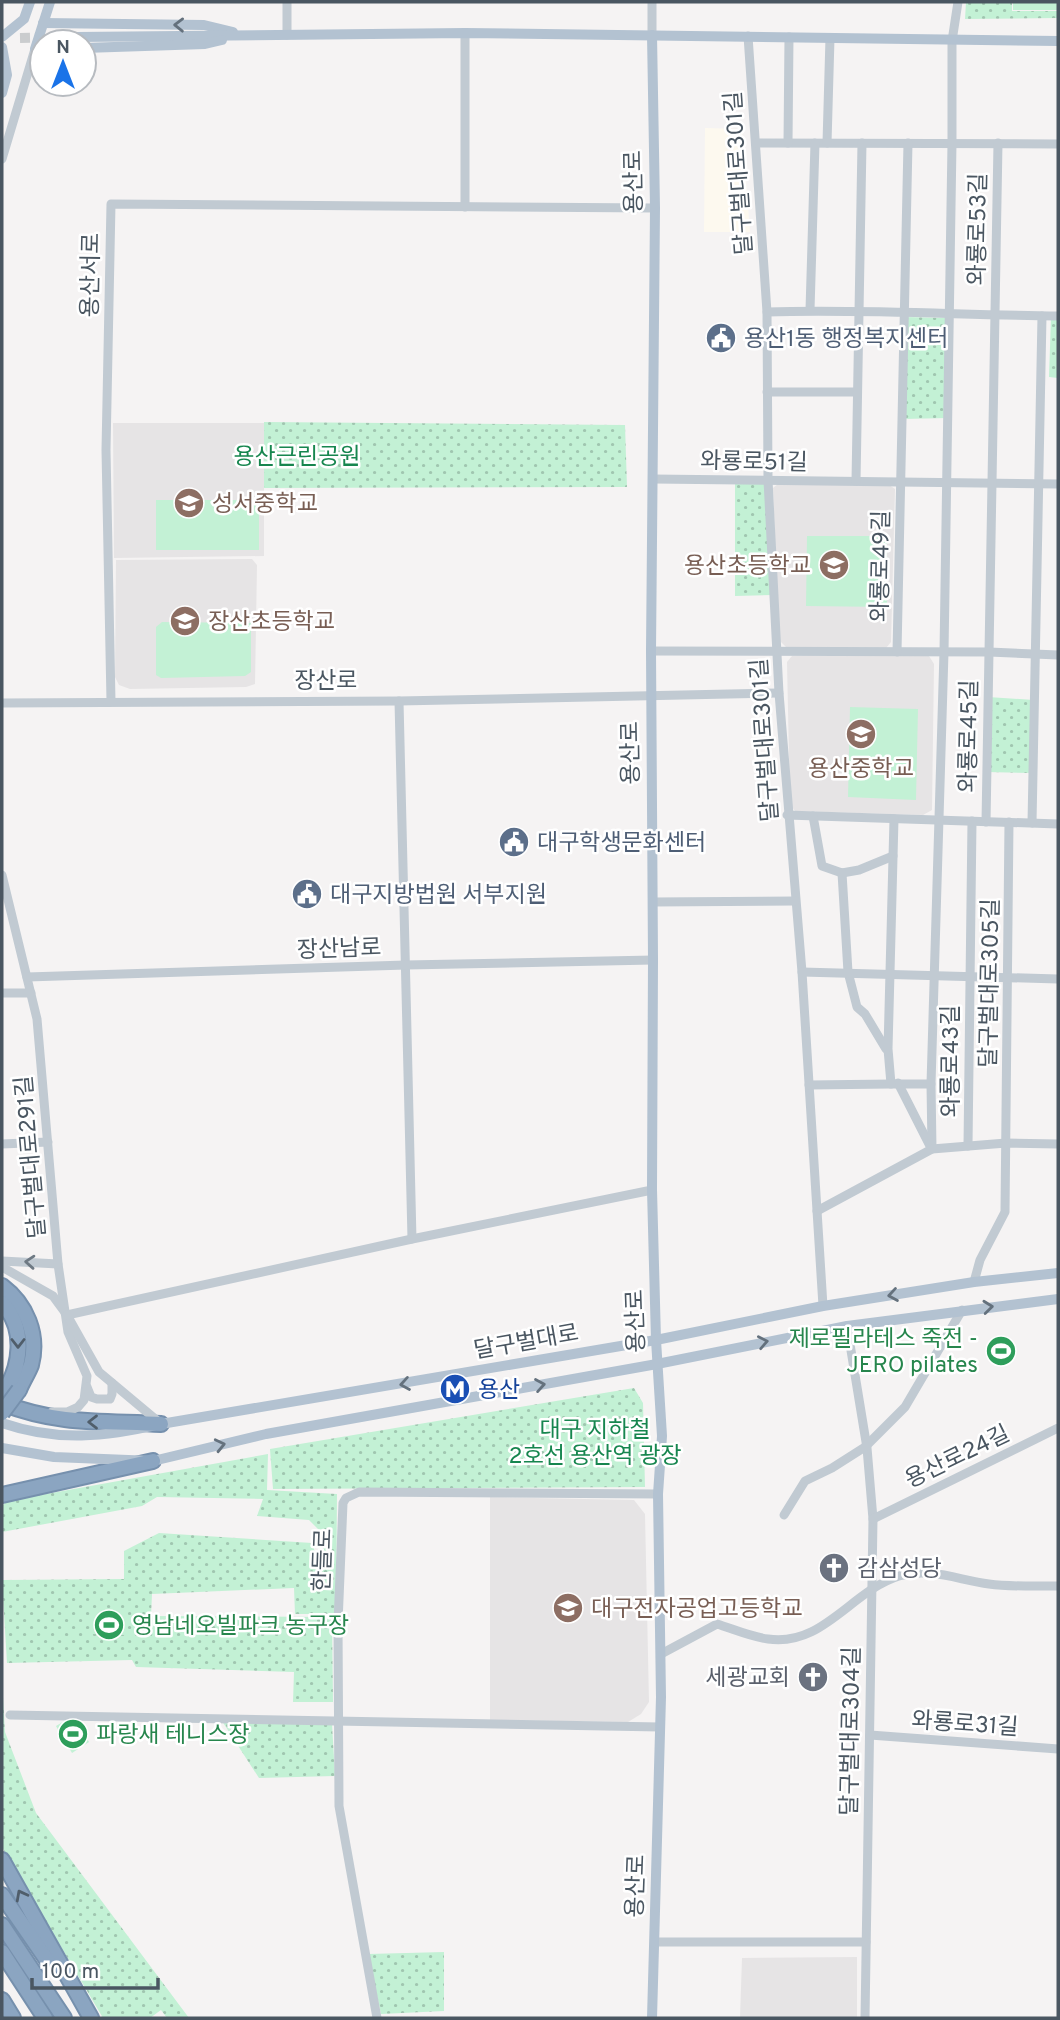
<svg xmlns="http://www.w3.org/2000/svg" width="1060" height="2020" viewBox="0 0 1060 2020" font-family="Overpass,'Noto Sans KR',sans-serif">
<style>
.commercial{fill:#fdf9ef}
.education{fill:#e6e4e5}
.park{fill:url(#park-dots)}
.pitch{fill:#c3f1d5}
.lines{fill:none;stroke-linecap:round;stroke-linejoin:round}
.major-tunnel{stroke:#caccce;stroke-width:10;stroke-dasharray:10 5;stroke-linecap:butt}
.highway-casing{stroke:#7690ad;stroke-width:18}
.minor{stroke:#c1cad2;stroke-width:9}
.major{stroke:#b3c2d1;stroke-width:10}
.highway{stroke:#8ba5c1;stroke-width:14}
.highway-bridge-casing{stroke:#7690ad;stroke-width:18;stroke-linecap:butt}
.highway-bridge{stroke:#8ba5c1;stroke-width:14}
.oneway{stroke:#64717d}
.oneway2{stroke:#6e7983}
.oneway3{stroke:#505e6b}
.labels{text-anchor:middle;stroke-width:5;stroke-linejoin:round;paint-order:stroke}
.street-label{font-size:23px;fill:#4a5661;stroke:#fff}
.service-label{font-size:23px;fill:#4e5e75;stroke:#fff;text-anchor:start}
.park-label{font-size:23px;fill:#17864f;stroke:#fff}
.education-label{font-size:23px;fill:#785e54;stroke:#fff;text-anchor:start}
.leisure-label{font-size:23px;fill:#27864d;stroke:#fff;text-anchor:start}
.transit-label{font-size:23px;fill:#164399;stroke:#fff;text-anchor:start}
.worship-label{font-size:23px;fill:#5b616d;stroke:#fff;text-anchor:start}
</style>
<defs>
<pattern id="park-dots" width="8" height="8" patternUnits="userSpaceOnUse" patternTransform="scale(1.75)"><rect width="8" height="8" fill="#c3f1d5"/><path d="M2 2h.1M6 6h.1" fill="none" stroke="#a0c6b0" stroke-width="1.8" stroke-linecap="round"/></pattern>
</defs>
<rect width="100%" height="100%" fill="#f5f3f3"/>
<path class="commercial" d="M705 128 742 129 750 232H704Z"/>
<g class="education">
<path d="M113 423H264V556L114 558Z"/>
<path d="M778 484 889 485 895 489 891 642 886 648 786 647 779 640 773 488Z"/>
<path d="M252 559 257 565 255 684 246 687 130 689 119 685 115 677 116 560Z"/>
<path d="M792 656H929L934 664 932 810 923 815 795 811 790 804 787 662Z"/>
<path d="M490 1497 634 1500 645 1514 649 1702 641 1714 628 1722 490 1720Z"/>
<path d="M857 1957V2018H740L742 1958Z"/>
</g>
<g class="park">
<path d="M966 2H1012V11H1058V18L965 19Z"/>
<path d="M904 317 949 318 948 418 903 419Z"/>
<path d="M1051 317H1058V378L1049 377Z"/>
<path d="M264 422 625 425 627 487 264 488Z"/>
<path d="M735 480 767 482 772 595 735 596Z"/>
<path d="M988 697 1034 700 1033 773 986 772Z"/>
<path d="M634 1388 643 1403 645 1487 273 1489 270 1449Z"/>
<path d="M268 1454 267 1490 337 1494 336 1614H295L294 1588 152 1594 151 1616 332 1617 333 1702H293L294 1672 136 1667 132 1660 7 1663 2 1580 124 1579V1551L159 1533 312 1543 317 1558H322V1533L309 1520 257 1516 263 1499 157 1497 142 1506 2 1532V1506L7 1501Z"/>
<path d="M2 1680 5 1732 36 1813 189 2018H167L161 2010 150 2018H103L2 1847Z"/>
<path d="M222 1721 332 1724 335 1776 259 1778Z"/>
<path d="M444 1952V2011L381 2014 368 1954Z"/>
</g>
<g class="pitch">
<rect x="1013" y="2" width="45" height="8"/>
<rect x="156" y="500" width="103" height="50"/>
<path d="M807 536H887V607L806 606Z"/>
<path d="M162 622 251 623V672L245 676 161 678 156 675V627Z"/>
<path d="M850 707 918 709 916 800 848 797Z"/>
<path d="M93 1616H126L125 1635 92 1634Z"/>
<path d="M73 1716 89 1742 72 1753 56 1726Z"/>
</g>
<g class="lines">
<path class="major-tunnel" d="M20 38 77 37"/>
<g class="highway-casing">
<g id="highway">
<path d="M2 1286C26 1304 39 1334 31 1365 28 1373 22 1382 19 1390"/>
<path d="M2 1303C26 1328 22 1367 2 1395"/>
<path d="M2 1403C58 1425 103 1421 161 1424"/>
<path d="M2 1495 153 1461"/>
<path d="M2 1860 91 2018"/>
<path d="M2 1895 49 1963"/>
<path d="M2 1925 64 2018"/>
<path d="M2 1952 45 2018"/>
<path d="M2 2000 13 2018"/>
</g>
</g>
<g class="minor">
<path d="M287 2V35"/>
<path d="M465 33V207"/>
<path d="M652 35V2"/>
<path d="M748 36 767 312 768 480 779 693 802 972 823 1306"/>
<path d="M756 143 1058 144"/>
<path d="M788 143 789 37"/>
<path d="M827 143 830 38"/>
<path d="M2 159 35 49"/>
<path d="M810 310 815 143"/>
<path d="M767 312C864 309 961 315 1058 316"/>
<path d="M767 392H857"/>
<path d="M653 479 1058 484"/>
<path d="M856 481 862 143"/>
<path d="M651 651 989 652 1058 655"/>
<path d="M897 652 908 143"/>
<path d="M111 701 106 450 111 204 655 208"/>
<path d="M399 701 412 1239"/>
<path d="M2 703 399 701 779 693"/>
<path d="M787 815 1058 824"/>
<path d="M813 816 822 866 842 873 859 870 893 856"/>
<path d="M894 819 888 1049 891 1084H931"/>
<path d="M986 822 998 143"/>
<path d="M1032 823 1042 316"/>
<path d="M842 873 848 972 857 1007 865 1014 886 1049"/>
<path d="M2 875 37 1019 58 1264 68 1332 87 1376 84 1400 78 1407 67 1412H52"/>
<path d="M653 902 795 901"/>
<path d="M802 972 1058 979"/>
<path d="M27 977 406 965 653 960"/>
<path d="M2 993H31"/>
<path d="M898 1083 931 1148"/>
<path d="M809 1085 891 1084"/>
<path d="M2 1144 48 1142"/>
<path d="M968 1146 972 821"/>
<path d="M932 1149 931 1084 944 652 952 143V41L958 2"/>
<path d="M817 1211 932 1149 1006 1143 1058 1144"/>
<path d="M2 1261 58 1264"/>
<path d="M2 1267 53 1296 67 1315 99 1372 160 1423"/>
<path d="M974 1282 980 1260 1005 1212 1009 822"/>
<path d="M67 1315 412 1239 652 1190"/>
<path d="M847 1326 867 1448 873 1519 865 2018"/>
<path d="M87 1387 91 1397 97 1399H110L112 1394V1383"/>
<path d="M784 1515 805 1481 832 1468 865 1447 905 1407 962 1310"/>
<path d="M873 1519 1058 1428"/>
<path d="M661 1654 717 1624C733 1629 751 1637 768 1639 823 1647 851 1591 899 1576 931 1567 958 1580 989 1584 1011 1587 1035 1586 1058 1586"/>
<path d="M10 1715 660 1727"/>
<path d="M870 1735 1058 1749"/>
<path d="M655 1942H866"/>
<path d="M377 2018 339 1806 338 1623 343 1503 346 1498 359 1492 658 1494"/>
</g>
<g class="major">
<path d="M43 23 204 25 233 32"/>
<path d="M652 35 655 208 651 651 653 960 652 1190 656 1340 662 1436 658 1494 661 1697 652 2018"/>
<path d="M2 37 24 19 30 2"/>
<path d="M77 37 465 33 1058 41"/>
<path d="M2 47 7 75 2 93"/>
<path d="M84 48 205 44 222 40"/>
<path d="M42 49H35L50 2"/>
<path d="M2 1423C57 1442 106 1437 161 1424L656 1340 823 1306 974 1282 1058 1273"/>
<path d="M2 1448 54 1457 153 1461 266 1434 657 1364 847 1326 1058 1299"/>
</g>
<use href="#highway" class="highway"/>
<g class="highway-bridge-casing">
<path id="highway-bridge" d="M2 1413 19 1390"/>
</g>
<use href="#highway-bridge" class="highway-bridge"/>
</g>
<defs><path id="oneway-chevron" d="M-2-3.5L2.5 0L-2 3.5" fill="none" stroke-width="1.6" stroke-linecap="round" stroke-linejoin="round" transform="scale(1.75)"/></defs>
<g class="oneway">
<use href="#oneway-chevron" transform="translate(179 25) rotate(-179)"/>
<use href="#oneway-chevron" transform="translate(893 1295) rotate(171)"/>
<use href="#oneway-chevron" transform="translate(988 1307) rotate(-6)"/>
<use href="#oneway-chevron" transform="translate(763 1342) rotate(-11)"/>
<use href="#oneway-chevron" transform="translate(405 1384) rotate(170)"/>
<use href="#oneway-chevron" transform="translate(540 1385) rotate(-10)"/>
<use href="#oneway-chevron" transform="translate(220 1445) rotate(-13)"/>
</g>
<use class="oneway2" href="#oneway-chevron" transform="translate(30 1262) rotate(-176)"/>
<g class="oneway3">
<use href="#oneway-chevron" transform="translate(18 1343) rotate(90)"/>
<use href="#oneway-chevron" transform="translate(93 1422) rotate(-180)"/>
<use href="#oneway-chevron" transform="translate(21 1895) rotate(-118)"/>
</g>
<defs>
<g id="civic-disc" transform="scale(1.575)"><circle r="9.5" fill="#5c6f8a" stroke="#fff"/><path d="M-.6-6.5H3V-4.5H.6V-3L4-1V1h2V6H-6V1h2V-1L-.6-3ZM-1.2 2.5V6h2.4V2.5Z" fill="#fff"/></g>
<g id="school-disc" transform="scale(1.575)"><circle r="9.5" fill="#8d6e63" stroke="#fff"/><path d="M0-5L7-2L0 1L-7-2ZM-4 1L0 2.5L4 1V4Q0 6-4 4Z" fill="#fff"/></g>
<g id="stadium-disc" transform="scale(1.575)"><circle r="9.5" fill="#2e9e5b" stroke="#fff"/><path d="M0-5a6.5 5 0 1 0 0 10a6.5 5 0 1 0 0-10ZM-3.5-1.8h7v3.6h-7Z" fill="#fff"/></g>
<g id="metro-disc" transform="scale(1.575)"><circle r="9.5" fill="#1a4fb4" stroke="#fff"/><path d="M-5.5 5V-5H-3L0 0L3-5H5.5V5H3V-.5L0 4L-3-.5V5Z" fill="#fff"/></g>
<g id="church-disc" transform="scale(1.575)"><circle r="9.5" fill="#6b7280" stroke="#fff"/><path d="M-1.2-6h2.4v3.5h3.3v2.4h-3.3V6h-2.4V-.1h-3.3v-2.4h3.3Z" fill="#fff"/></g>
</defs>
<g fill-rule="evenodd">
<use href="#civic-disc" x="721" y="338"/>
<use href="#school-disc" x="189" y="503"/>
<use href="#school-disc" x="834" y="565"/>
<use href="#school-disc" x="185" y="621"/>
<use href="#school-disc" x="861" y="734"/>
<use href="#civic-disc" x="514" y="842"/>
<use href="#civic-disc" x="307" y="894"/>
<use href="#stadium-disc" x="1001" y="1351"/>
<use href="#metro-disc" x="455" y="1389"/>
<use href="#church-disc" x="834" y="1568"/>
<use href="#school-disc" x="568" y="1608"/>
<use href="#stadium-disc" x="109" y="1625"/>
<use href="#church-disc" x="813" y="1677"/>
<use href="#stadium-disc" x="73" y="1734"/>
</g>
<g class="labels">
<g class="street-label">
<text transform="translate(738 173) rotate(-94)" y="8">달구벌대로301길</text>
<text transform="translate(633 182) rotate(-91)" y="8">용산로</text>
<text transform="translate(977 229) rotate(-89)" y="8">와룡로53길</text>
<text transform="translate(90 275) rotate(-89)" y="8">용산서로</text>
<text transform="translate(754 461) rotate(1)" y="8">와룡로51길</text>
<text transform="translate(880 566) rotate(-89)" y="8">와룡로49길</text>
<text x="326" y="688">장산로</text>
<text transform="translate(968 736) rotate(-89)" y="8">와룡로45길</text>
<text transform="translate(764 740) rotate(-94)" y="8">달구벌대로301길</text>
<text transform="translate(630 753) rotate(-91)" y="8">용산로</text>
<text transform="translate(339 948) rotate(-2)" y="8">장산남로</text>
<text transform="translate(989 983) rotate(-89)" y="8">달구벌대로305길</text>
<text transform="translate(950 1061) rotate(-90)" y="8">와룡로43길</text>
<text transform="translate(30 1157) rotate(-95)" y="8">달구벌대로291길</text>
<text transform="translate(635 1321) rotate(-92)" y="8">용산로</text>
<text transform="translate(526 1341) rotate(-10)" y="8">달구벌대로</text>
<text transform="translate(957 1456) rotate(-26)" y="8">용산로24길</text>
<text transform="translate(322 1560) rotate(-88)" y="8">한들로</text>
<text transform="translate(965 1723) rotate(4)" y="8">와룡로31길</text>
<text transform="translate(850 1731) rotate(-89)" y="8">달구벌대로304길</text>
<text transform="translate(635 1886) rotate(-88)" y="8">용산로</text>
</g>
<g class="service-label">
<text x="744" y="346">용산1동 행정복지센터</text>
<text x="537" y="850">대구학생문화센터</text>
<text x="330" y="902">대구지방법원 서부지원</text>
</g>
<g class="park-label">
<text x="297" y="464">용산근린공원</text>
<text x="595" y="1437">대구 지하철<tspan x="595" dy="26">2호선 용산역 광장</tspan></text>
</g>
<g class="education-label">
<text x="212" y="511">성서중학교</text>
<text x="811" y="573" text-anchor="end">용산초등학교</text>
<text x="208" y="629">장산초등학교</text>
<text x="861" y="776" text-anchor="middle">용산중학교</text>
<text x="591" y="1616">대구전자공업고등학교</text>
</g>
<g class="leisure-label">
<text x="978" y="1346" text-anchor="end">제로필라테스 죽전 -<tspan x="978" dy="26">JERO pilates</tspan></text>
<text x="132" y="1633">영남네오빌파크 농구장</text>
<text x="96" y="1742">파랑새 테니스장</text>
</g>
<g class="transit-label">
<text x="478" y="1397">용산</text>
</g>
<g class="worship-label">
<text x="857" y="1576">감삼성당</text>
<text x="790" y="1685" text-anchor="end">세광교회</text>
</g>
</g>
<rect width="1060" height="2020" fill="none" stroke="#4a5661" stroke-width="7"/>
<g transform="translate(63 63)"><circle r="33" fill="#ffffff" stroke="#b7bbc0" stroke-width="2"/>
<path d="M0-5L12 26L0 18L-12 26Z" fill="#1a73e8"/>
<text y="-10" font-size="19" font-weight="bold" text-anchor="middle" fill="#4a5661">N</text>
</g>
<path d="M32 1978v10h126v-10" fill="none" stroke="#4a5661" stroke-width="3.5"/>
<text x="42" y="1978" font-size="21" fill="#4a5661" stroke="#ffffff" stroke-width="5" paint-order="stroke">100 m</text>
</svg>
